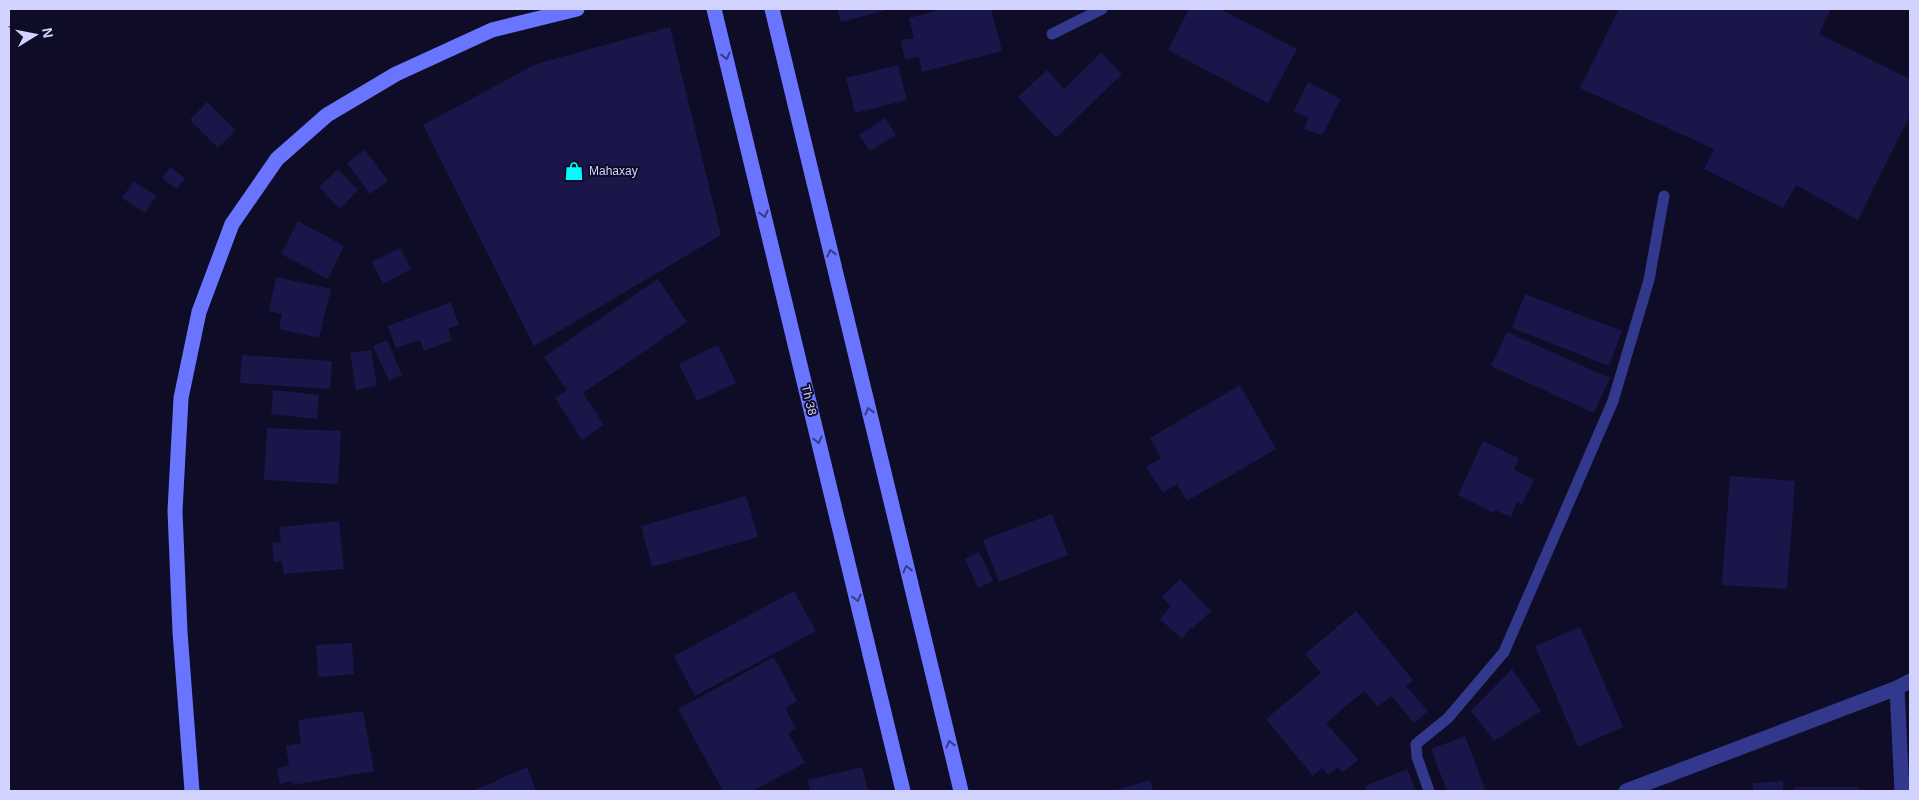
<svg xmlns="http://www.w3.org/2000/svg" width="1919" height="800" viewBox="0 0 1919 800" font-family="Arial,sans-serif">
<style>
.building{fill:#1b164a}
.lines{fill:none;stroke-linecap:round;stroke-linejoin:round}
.lane{stroke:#32388b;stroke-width:11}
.street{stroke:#32388b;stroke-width:15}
.secondary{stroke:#6975ff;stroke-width:15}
.oneway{stroke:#373b88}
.labels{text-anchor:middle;stroke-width:4;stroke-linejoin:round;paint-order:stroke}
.poi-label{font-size:12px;fill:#d2d2ff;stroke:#0e0c27;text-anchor:start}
.street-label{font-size:12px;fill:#d2d2ff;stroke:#0e0c27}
</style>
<rect width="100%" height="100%" fill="#0e0c27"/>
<g class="building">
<path d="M837 9H891L841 22Z"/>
<path d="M942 9H991L1002 51 922 72 919 57 905 60 901 40 914 38 909 18Z"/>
<path d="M1189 9H1220L1297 49 1268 103 1168 50Z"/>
<path d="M1619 9H1831L1819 34 1910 79V115L1858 220 1796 185 1783 208 1704 169 1714 149 1580 88Z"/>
<path d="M670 27 721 235 534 346 423 125 536 64Z"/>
<path d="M1101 53 1122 74 1056 138 1018 97 1047 70 1064 89Z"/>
<path d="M898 65 907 100 855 113 846 78Z"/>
<path d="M1308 82 1341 99 1322 135 1304 129 1308 118 1294 111Z"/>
<path d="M207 102 236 130 218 148 190 120Z"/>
<path d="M885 118 896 135 870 151 859 135Z"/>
<path d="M365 150 388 181 370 194 347 163Z"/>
<path d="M170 167 185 178 177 189 162 178Z"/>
<path d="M338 169 358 190 340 209 319 187Z"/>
<path d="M134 181 156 196 145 213 122 198Z"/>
<path d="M298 221 344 246 328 279 281 254Z"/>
<path d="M400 248 411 269 383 284 372 262Z"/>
<path d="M276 277 331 289 319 338 279 329 282 314 269 311Z"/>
<path d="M658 279 687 322 583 393 604 425 582 440 555 398 567 390 544 357Z"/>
<path d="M1525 294 1622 331 1609 366 1512 328Z"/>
<path d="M451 302 459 325 448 329 452 340 424 351 420 340 396 348 388 326Z"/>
<path d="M1507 332 1610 378 1594 413 1491 366Z"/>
<path d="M387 340 402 375 389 381 373 346Z"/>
<path d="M718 345 736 383 697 401 679 364Z"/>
<path d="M371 350 377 386 356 390 350 353Z"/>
<path d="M242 355 332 361 330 389 240 383Z"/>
<path d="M1240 385 1276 449 1187 501 1177 484 1163 493 1146 467 1161 458 1150 438Z"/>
<path d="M273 390 319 395 317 419 271 414Z"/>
<path d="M267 428 341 431 338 484 264 480Z"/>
<path d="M1483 441 1519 458 1514 470 1534 479 1522 505 1517 502 1511 517 1495 510 1494 513 1458 495Z"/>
<path d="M1730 476 1795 481 1787 589 1722 585Z"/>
<path d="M746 496 758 537 652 567 641 526Z"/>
<path d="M1052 514 1068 555 999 582 983 540Z"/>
<path d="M339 521 344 569 284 574 282 561 274 562 272 543 281 542 279 527Z"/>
<path d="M979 552 993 581 978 588 965 559Z"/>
<path d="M1180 579 1211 611 1192 629 1191 628 1182 639 1160 619 1171 606 1162 597Z"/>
<path d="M794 591 816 631 695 696 674 656Z"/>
<path d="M1356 611 1413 680 1406 686 1428 711 1414 723 1391 696 1378 707 1364 691 1326 723 1358 760 1343 772 1338 767 1328 775 1322 768 1313 776 1266 719 1321 673 1305 654Z"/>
<path d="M1580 627 1623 727 1578 747 1535 646Z"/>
<path d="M352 643 354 674 318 677 316 645Z"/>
<path d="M774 657 797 701 785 708 796 728 788 733 805 763 752 791H723L678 709Z"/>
<path d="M1512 669 1541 711 1494 741 1471 711Z"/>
<path d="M363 711 374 771 293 785 292 781 280 784 277 768 289 765 286 746 301 743 298 720Z"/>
<path d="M1465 736 1486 791H1447L1431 749Z"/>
<path d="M527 767 536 791H475L474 790 497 781 496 780Z"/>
<path d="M862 767 868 791H810L808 780Z"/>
<path d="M1407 769 1416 791H1367L1365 786Z"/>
<path d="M1150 780 1153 791H1112Z"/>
<path d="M1783 781V791H1753V783Z"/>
<rect x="1795" y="787" width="64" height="4"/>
</g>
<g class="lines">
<g class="lane">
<path d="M1052 34 1102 9"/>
<path d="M1429 791 1417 757 1416 744 1448 718 1504 652 1613 401 1649 280 1664 196"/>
</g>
<g class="street">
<path d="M1897 688 1902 791"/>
<path d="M1626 791 1897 688 1910 681"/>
</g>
<g class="secondary">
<path d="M714 9 903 791"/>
<path d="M772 9 961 791"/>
<path d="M192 791 180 632 175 511 181 398 199 312 232 224 277 159 327 115 396 74 492 30 577 9"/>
</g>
</g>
<defs><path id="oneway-chevron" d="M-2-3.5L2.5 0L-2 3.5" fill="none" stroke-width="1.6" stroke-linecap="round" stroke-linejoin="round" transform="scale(1.25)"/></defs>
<g class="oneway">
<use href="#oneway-chevron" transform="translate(726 56) rotate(76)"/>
<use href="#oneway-chevron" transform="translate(764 214) rotate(76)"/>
<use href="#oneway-chevron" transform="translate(831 253) rotate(-104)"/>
<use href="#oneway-chevron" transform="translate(869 411) rotate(-104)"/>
<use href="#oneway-chevron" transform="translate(818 440) rotate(76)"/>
<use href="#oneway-chevron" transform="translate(907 569) rotate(-104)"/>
<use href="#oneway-chevron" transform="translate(857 598) rotate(76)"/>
<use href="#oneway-chevron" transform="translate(950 744) rotate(-104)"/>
</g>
<defs>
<g id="shop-bare" transform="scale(1.5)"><path d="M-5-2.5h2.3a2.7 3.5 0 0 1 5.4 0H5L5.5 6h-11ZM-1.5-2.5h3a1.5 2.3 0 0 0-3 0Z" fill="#00fdfc" stroke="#0e0c27" stroke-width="2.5" paint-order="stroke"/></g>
</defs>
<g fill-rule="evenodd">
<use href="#shop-bare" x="574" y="171"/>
</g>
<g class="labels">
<g class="poi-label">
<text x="589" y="175">Mahaxay</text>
</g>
<g class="street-label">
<text transform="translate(809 400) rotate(76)" y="4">Th 38</text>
</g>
</g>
<rect width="1919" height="800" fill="none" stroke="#d2d2ff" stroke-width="20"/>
<g transform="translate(35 35) rotate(80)" stroke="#0e0c27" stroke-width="4" paint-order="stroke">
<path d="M0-4L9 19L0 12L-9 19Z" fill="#d2d2ff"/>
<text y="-8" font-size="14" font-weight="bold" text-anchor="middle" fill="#d2d2ff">N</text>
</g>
</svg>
